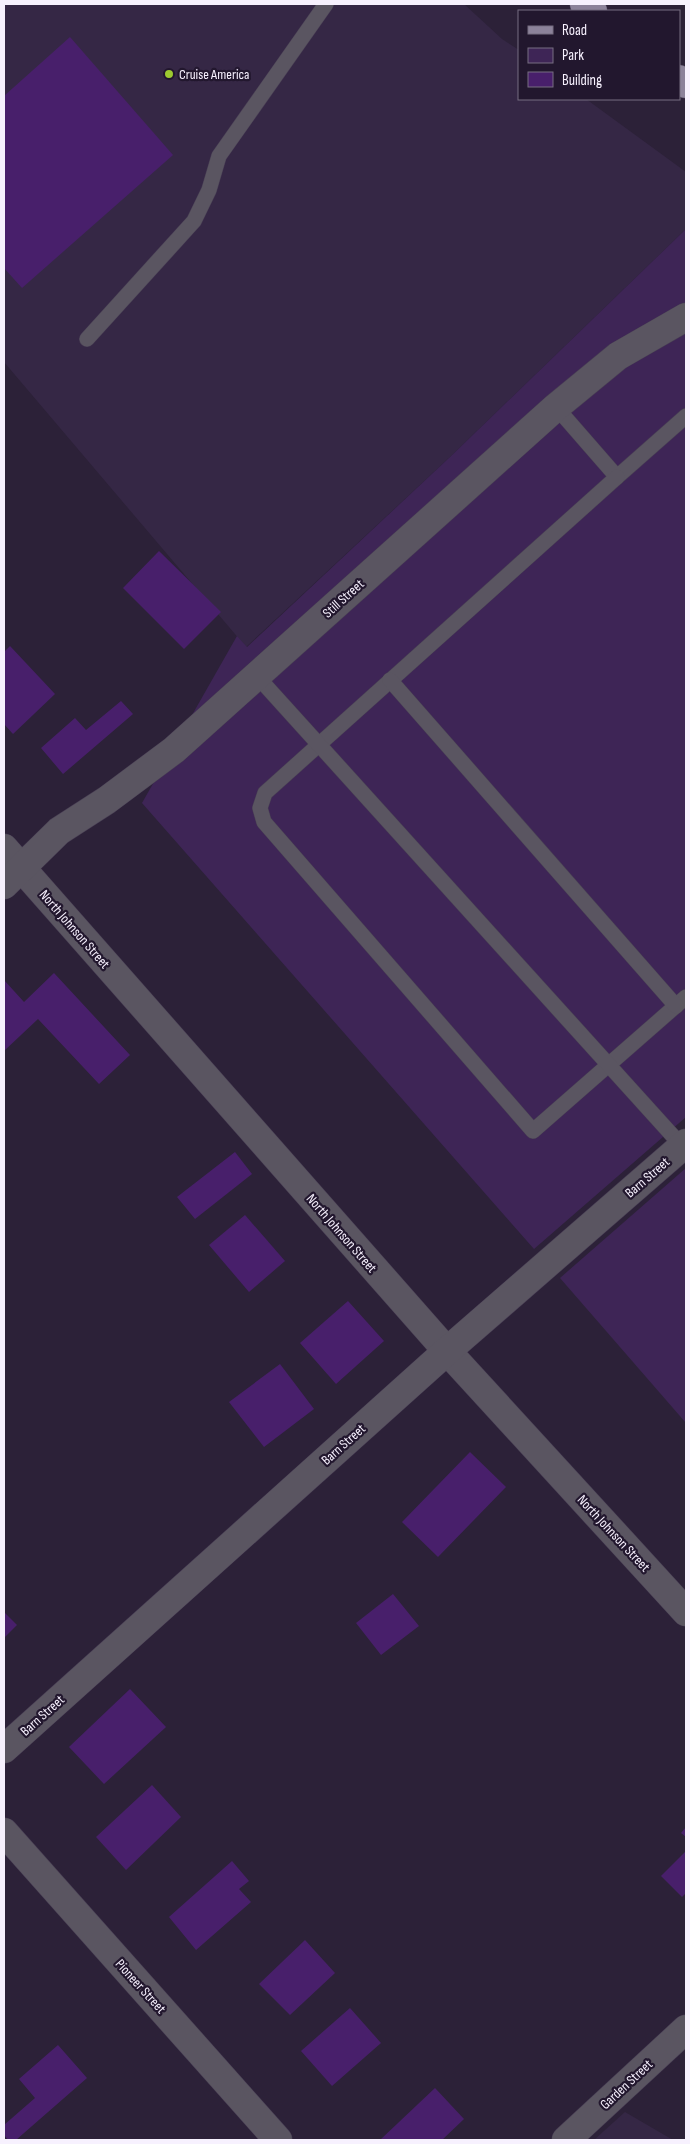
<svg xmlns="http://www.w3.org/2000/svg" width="690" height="2144" viewBox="0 0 690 2144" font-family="'Sofia Sans Condensed',sans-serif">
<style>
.built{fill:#352745}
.green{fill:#3e2556}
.building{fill:#481f6b}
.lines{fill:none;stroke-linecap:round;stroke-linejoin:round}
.service-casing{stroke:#483e54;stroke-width:16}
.minor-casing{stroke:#483e54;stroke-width:29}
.primary-casing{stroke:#483e54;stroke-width:29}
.service{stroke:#5a5561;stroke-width:15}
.minor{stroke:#5a5561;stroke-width:28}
.primary{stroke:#8c829a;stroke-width:28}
.poi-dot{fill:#9dca30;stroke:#22172e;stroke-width:2}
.labels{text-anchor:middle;stroke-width:4.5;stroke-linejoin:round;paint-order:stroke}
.poi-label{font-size:14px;fill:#f7f1fe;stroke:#22172e;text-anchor:start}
.street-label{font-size:14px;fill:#f7f1fe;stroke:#22172e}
</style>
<rect width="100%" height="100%" fill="#2c2138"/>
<g class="built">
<path d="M4 4H464L502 39 519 50V99H586L686 172V229L450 457 246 647 4 362Z"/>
<path d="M625 2112 673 2140H594Z"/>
</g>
<g class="green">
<path d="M686 229V1117L534 1249 142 803 237 636 247 647 450 457Z"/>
<path d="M686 1168V1423L560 1278Z"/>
</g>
<g class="building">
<path d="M70 37 173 155 22 288 4 268V96Z"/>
<path d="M159 551 221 612 184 649 123 588Z"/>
<path d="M10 646 55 694 13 734 4 724V652Z"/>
<path d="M121 701 133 714 63 774 41 748 75 718 86 730Z"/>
<path d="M54 973 130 1055 99 1084 38 1019 4 1051V980L24 1002Z"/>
<path d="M235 1152 252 1174 195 1219 177 1197Z"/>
<path d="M245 1215 285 1261 249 1292 209 1245Z"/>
<path d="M348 1301 384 1341 336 1384 300 1343Z"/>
<path d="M280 1364 314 1409 264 1447 229 1402Z"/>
<path d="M470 1452 506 1487 438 1557 402 1522Z"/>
<path d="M393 1594 419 1626 381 1655 356 1623Z"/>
<path d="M4 1612 17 1625 4 1638Z"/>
<path d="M130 1689 166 1727 104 1784 69 1747Z"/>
<path d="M152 1785 181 1817 126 1870 96 1837Z"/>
<path d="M686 1827V1837L681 1833Z"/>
<path d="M686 1851V1893L682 1897 661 1876Z"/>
<path d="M232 1861 249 1881 239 1889 251 1902 196 1950 169 1917Z"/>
<path d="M305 1940 335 1973 290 2015 259 1984Z"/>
<path d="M350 2008 381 2043 332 2086 301 2051Z"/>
<path d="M58 2045 87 2078 16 2140H8L4 2135V2125L35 2098 19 2079Z"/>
<path d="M435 2088 464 2119 442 2140H380Z"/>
</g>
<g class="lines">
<g class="service-casing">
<g id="service">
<path d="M87 339 194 221 209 190 219 156 326 4"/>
<path d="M556 407 617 477 686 416"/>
<path d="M617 477 265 793 260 808 264 822 533 1131 686 997"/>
<path d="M256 675 682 1146"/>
<path d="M390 680 676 1006"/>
</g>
</g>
<g class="minor-casing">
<g id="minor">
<path d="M4 848 447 1351 686 1612"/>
<path d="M4 885 59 831 107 800 174 750 556 407 618 356 686 317"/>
<path d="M4 1749 447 1351 686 1143"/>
<path d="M4 1832 278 2140"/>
<path d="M566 2140 686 2029"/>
</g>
</g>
<g class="primary-casing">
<g id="primary">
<path d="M584 4 593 11"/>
<path d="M679 79 686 84"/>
</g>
</g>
<use href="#service" class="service"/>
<use href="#minor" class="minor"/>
<use href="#primary" class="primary"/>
</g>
<circle class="poi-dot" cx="169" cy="74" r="5"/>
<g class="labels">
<g class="poi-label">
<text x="179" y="79">Cruise America</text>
</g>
<g class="street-label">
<text transform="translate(343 598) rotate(-42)" y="5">Still Street</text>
<text transform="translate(75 929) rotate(49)" y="5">North Johnson Street</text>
<text transform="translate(647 1177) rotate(-41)" y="5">Barn Street</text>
<text transform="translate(342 1233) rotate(49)" y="5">North Johnson Street</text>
<text transform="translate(343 1444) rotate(-42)" y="5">Barn Street</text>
<text transform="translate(614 1533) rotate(47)" y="5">North Johnson Street</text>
<text transform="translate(42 1715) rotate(-42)" y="5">Barn Street</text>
<text transform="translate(141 1986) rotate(48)" y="5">Pioneer Street</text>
<text transform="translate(626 2084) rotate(-43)" y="5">Garden Street</text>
</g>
</g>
<rect width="690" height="2144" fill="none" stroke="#f7f1fe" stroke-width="10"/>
<rect x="518" y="10" width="162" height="90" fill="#22172e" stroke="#776e81"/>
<rect x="528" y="26" width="25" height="8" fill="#8c829a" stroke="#776e81"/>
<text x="562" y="35" font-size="15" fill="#f7f1fe">Road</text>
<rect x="528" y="48" width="25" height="15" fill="#3e2556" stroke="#776e81"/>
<text x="562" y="60" font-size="15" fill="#f7f1fe">Park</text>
<rect x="528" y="72" width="25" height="15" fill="#481f6b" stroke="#776e81"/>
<text x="562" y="85" font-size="15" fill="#f7f1fe">Building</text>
</svg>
